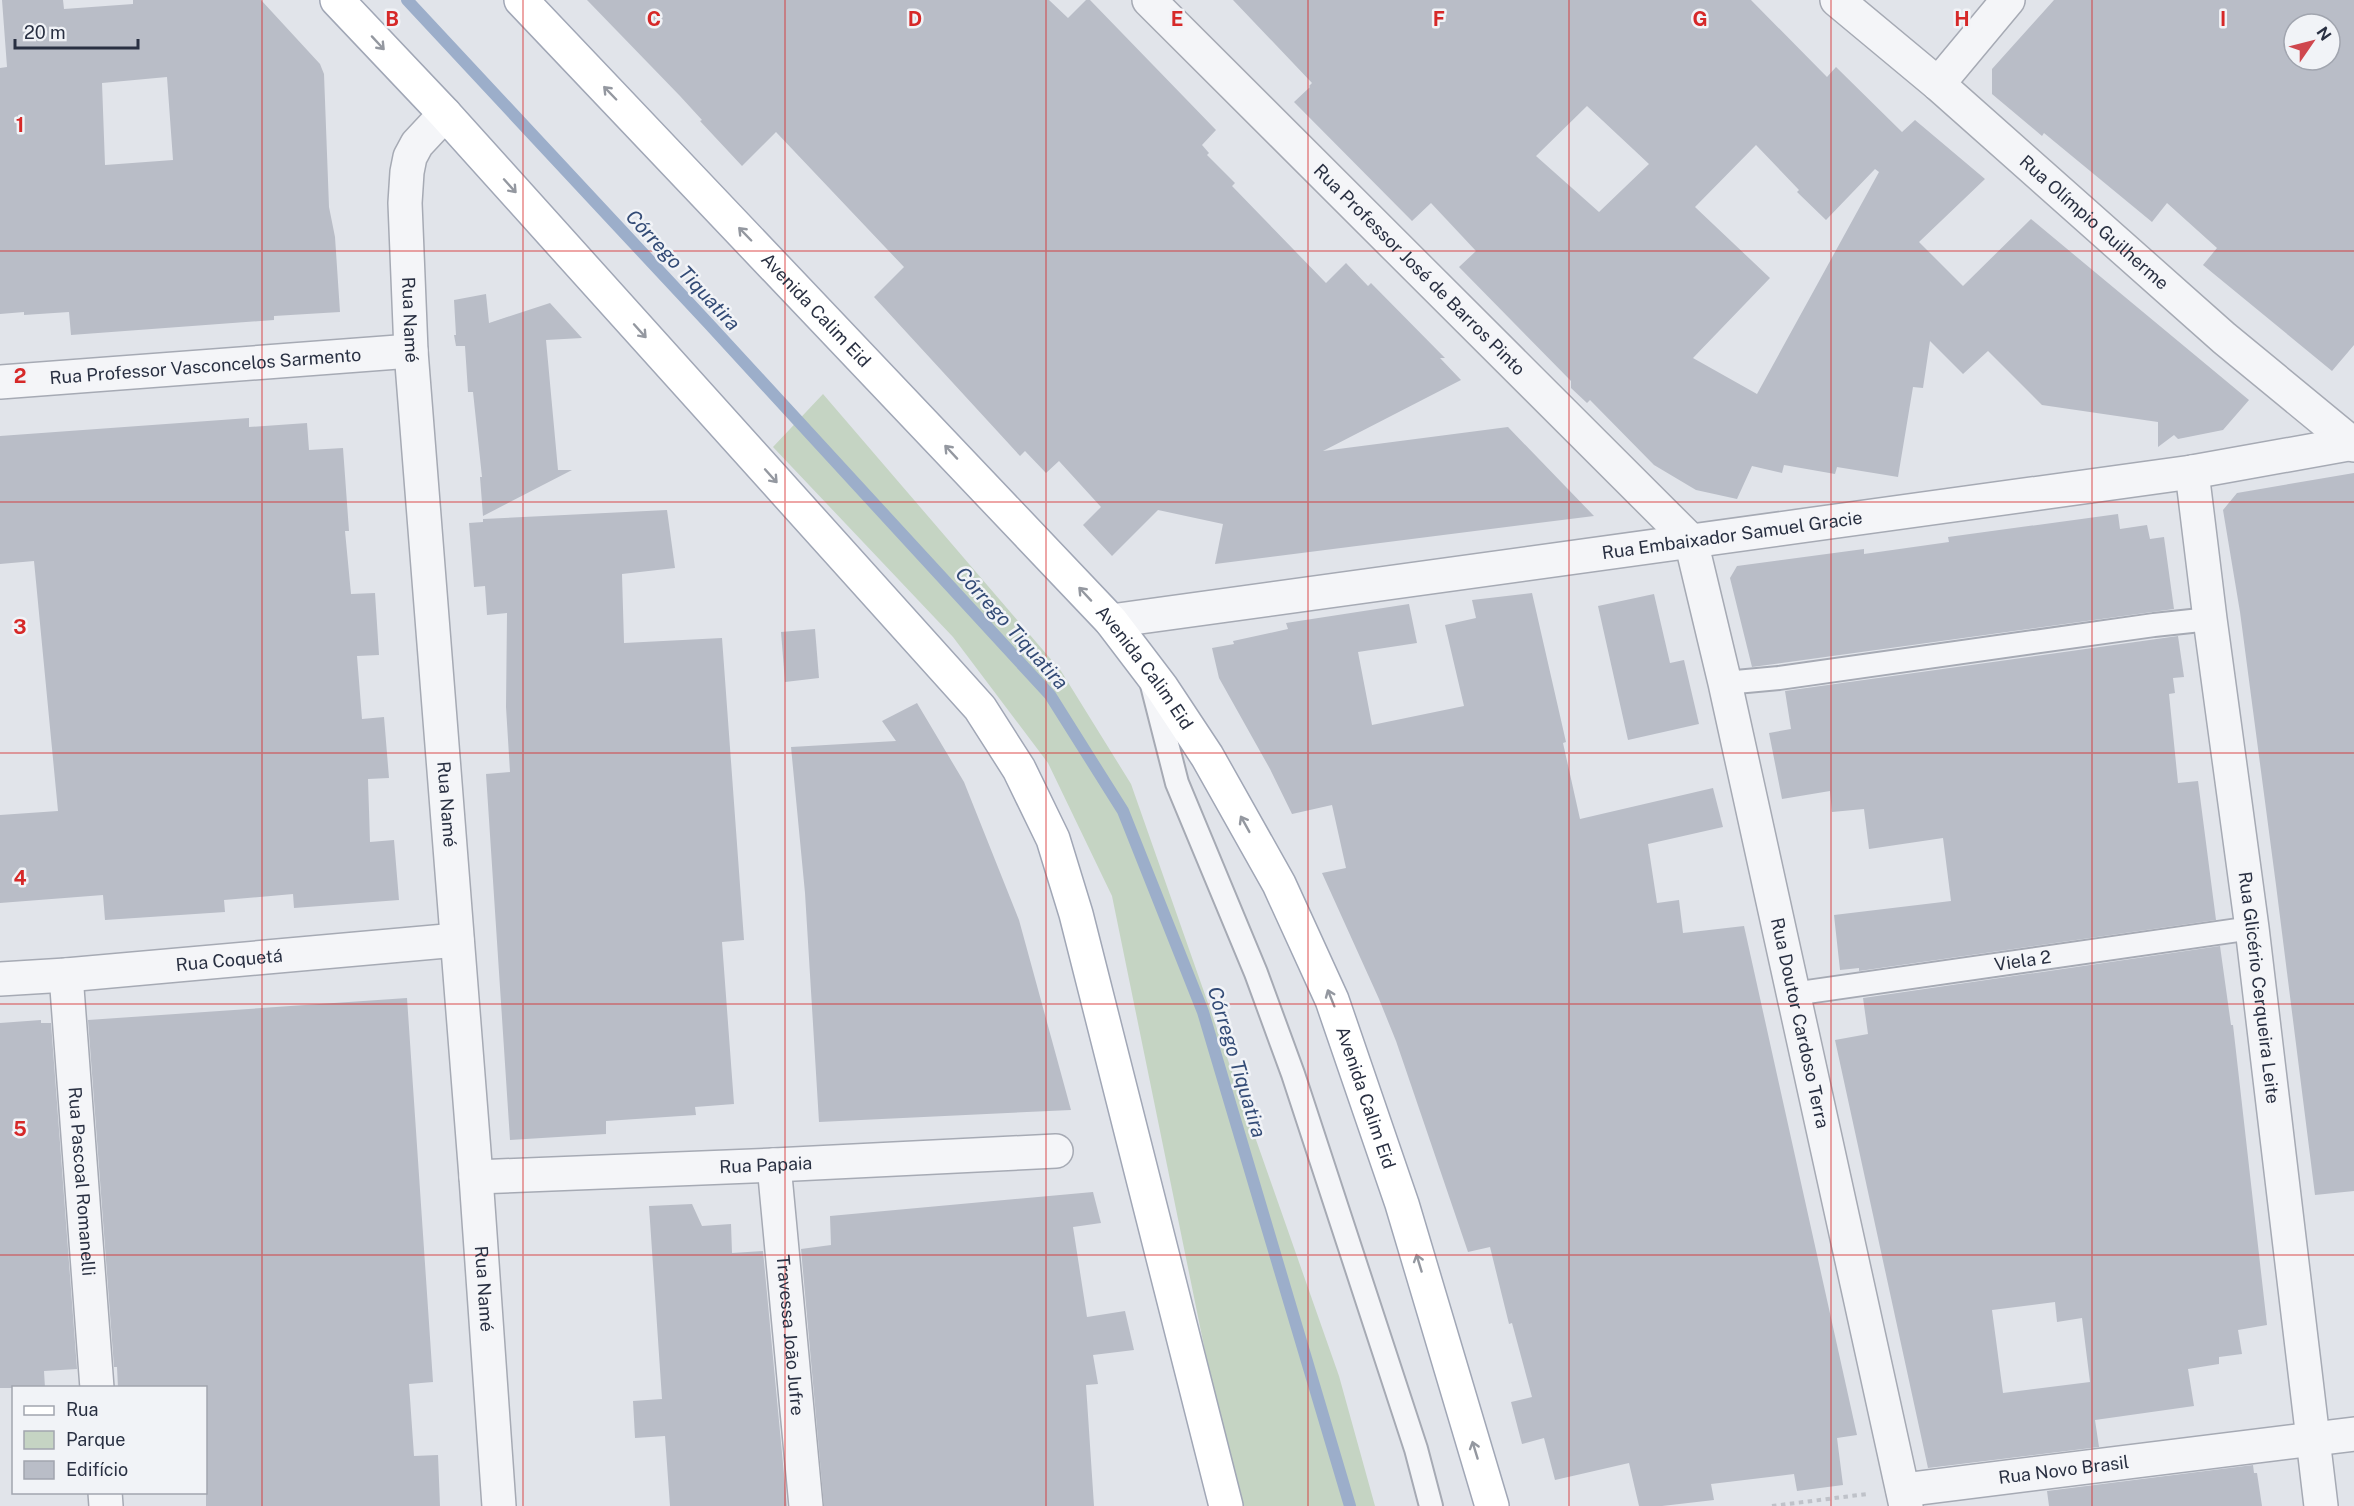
<svg xmlns="http://www.w3.org/2000/svg" width="2354" height="1506" viewBox="0 0 2354 1506" font-family="'Public Sans',sans-serif">
<style>
.green{fill:#c5d4c3}
.lines{fill:none;stroke-linecap:round;stroke-linejoin:round}
.stream{stroke:#9caeca;stroke-width:12}
.building{fill:#b9bdc7;fill-rule:evenodd}
.service-casing{stroke:#a6aab4;stroke-width:26}
.minor-casing{stroke:#a6aab4;stroke-width:36}
.primary-casing{stroke:#a1a7b6;stroke-width:36}
.path{stroke:#bfc2c9;stroke-width:4;stroke-dasharray:4.5 4.5;stroke-linecap:butt}
.service{stroke:#f4f5f8;stroke-width:22}
.minor{stroke:#f4f5f8;stroke-width:33}
.primary{stroke:#fff;stroke-width:33}
.oneway{stroke:#9498a0}
.grid{fill:none;stroke:#d62828;stroke-width:1.5;stroke-opacity:0.55}
.labels{text-anchor:middle;stroke-width:5;stroke-linejoin:round;paint-order:stroke}
.street-label{font-size:18px;fill:#293042;stroke:#f1f3f7}
.water-label{font-size:20px;font-style:italic;fill:#334b76;stroke:#f1f3f7}
.grid-label{font-size:20px;text-anchor:middle;font-weight:bold;fill:#d62828;stroke:#f1f3f7;stroke-width:5;stroke-linejoin:round;paint-order:stroke}
</style>
<rect width="100%" height="100%" fill="#e1e4ea"/>
<path class="green" d="M823 394 1061 671 1131 784 1339 1376 1375 1506H1244L1223 1439 1112 896 1048 763 953 637 773 447Z"/>
<g class="lines">
<path class="stream" d="M407 0 709 324 1050 695 1123 811 1203 1012 1350 1506"/>
</g>
<g class="building">
<path d="M2 0H63L64 9 133 4V0H261L320 64 324 74 329 207 335 237 340 312 274 316V320L71 335 69 312 24 315V312L0 314V68L7 67ZM167 77 173 160 105 165 102 83Z"/>
<path d="M587 0H1049L1068 18 1086 0H1090L1216 130 1202 145 1209 153 1207 155 1235 183 1232 186 1326 283 1346 263 1368 286 1371 283 1445 358H1440L1461 380 1323 451 1508 427 1594 516 1215 564 1223 524 1158 510 1112 556 1083 525 1101 507 1059 461 1046 473 1025 451 1020 456 874 297 904 267 885 247 776 132 742 166 700 121 702 120 680 96Z"/>
<path d="M1233 0H1751L1827 77 1836 67 1902 132 1915 120 1985 179 1919 242 1963 286 2031 219 2249 400 2223 430 2178 439 2174 435 2158 447V422L2042 405 1988 351 1963 374 1930 341 1923 388 1913 387 1898 477 1837 467 1835 474 1784 465 1782 473 1752 466 1737 499 1696 490 1654 465 1590 400 1587 403 1571 388V381L1459 267 1476 251 1431 203 1412 221 1294 102 1310 87 1309 86 1312 83ZM1587 106 1649 164 1599 212 1536 156ZM1756 145 1799 190 1797 192 1826 220 1875 169 1879 172 1757 394 1693 358 1770 278 1695 207Z"/>
<path d="M2054 0H2354V345L2332 371 2203 265 2217 248 2167 203 2152 222 2044 133 2042 136 1992 94V69ZM2294 24H2330V60H2294Z"/>
<path d="M486 294 489 323 550 303 582 338 546 340 558 470H572L483 516 480 477H482L473 392H468L465 346H456L454 335H456L454 300Z"/>
<path d="M249 418V427L307 423 309 450 343 448 349 531H345L351 594 375 593 379 655 357 656 362 719 384 717 389 778 368 779 370 842 394 840 399 900 294 908 293 894 224 900 225 912 105 920 103 895 0 903V815L58 811 34 561 0 564V436Z"/>
<path d="M2354 473V1191L2315 1195 2276 885 2240 612 2223 510 2237 493Z"/>
<path d="M667 510 675 568 622 574 624 643 722 638 744 940 722 942 734 1104 695 1107 696 1115 606 1121V1134L510 1140 486 774 510 772 506 707 507 613 487 615 485 586 474 587 469 523 483 522V519Z"/>
<path d="M2118 514 2120 529 2147 525 2150 539 2164 537 2174 609 1752 667 1730 578 1737 566 1864 549V554L1949 542 1948 537Z"/>
<path d="M1532 593 1566 742 1563 743 1580 819 1713 788 1723 827 1648 844 1657 903 1679 900 1683 933 1744 926 1857 1435 1837 1438 1843 1485 1797 1491 1794 1474 1711 1484 1714 1500 1662 1506H1639L1629 1463 1555 1480 1544 1438 1522 1444 1511 1402 1532 1397 1512 1323 1509 1324 1490 1247 1468 1252 1396 1041 1379 999 1322 873 1346 868 1332 805 1292 814 1270 769 1219 678 1212 648 1234 644 1233 641 1288 629 1286 623 1409 604 1417 643 1358 652 1372 725 1464 706 1445 625 1476 618 1472 600Z"/>
<path d="M1654 594 1670 663 1684 660 1699 724 1628 740 1598 606Z"/>
<path d="M815 629 819 678 785 682 781 632Z"/>
<path d="M2178 636 2184 677 2173 678 2175 693 2169 694 2178 783 2198 781 2216 920 1859 971V968L1840 970 1834 915 1951 901 1943 838 1869 849 1864 809 1832 812 1830 791 1782 799 1769 733 1791 729 1785 691Z"/>
<path d="M917 703 964 782 1019 920 1071 1110 819 1122 805 893 791 747 896 741 882 721Z"/>
<path d="M2220 946 2231 1025H2233L2267 1325 2238 1330 2242 1354 2219 1357V1364L2188 1369 2194 1406 2095 1420 2099 1447 1928 1468 1835 1040 1868 1034 1863 998ZM2055 1302 2057 1322 2082 1318 2090 1382 2003 1393 1992 1310Z"/>
<path d="M407 998 433 1382 409 1384 414 1456 438 1455 440 1506H206V1388H118L117 1367H114L88 1020Z"/>
<path d="M41 1020V1023H51L77 1369 44 1371 45 1388H0V1023Z"/>
<path d="M1093 1192 1101 1223 1073 1227 1087 1317 1125 1311 1134 1350 1093 1355 1098 1384 1086 1385 1094 1506H824L801 1249 831 1245 830 1216Z"/>
<path d="M692 1204 702 1226 731 1224 732 1253 763 1251 787 1506H670L665 1436 635 1438 633 1401 662 1399 649 1206Z"/>
<path d="M2253 1465 2254 1473H2257L2262 1506H2049L2047 1491Z"/>
</g>
<g class="lines">
<g class="service-casing">
<g id="service">
<path d="M1725 683 1779 678 2154 625 2210 619"/>
<path d="M1152 685 1177 783 1256 973 1293 1074 1416 1449 1431 1506"/>
<path id="s1" d="M1793 994 2252 928"/>
</g>
</g>
<g class="minor-casing">
<g id="minor">
<path id="s2" d="M1149 0 1691 541 1725 683 1906 1506"/>
<path id="s3" d="M1837 0 1938 84 2224 338 2354 445"/>
<path d="M1938 84 2008 0"/>
<path id="s4" d="M445 114 417 144 410 157 407 172 405 203 411 351 476 1177 499 1506"/>
<path id="s5" d="M0 382 411 351"/>
<path id="s6" d="M2192 472 2210 619 2252 928 2321 1506"/>
<path id="s7" d="M1111 621 2192 472 2354 443"/>
<path id="s8" d="M66 975 97 1388"/>
<path id="s9" d="M0 979 66 975 457 940"/>
<path id="s10" d="M774 1165 806 1506"/>
<path id="s11" d="M476 1177 774 1165 1056 1151"/>
<path id="s12" d="M1903 1490 2354 1434"/>
<path d="M105 1492 106 1506"/>
</g>
</g>
<g class="primary-casing">
<g id="primary">
<path d="M337 0 445 114 980 708 1019 769 1053 839 1076 914 1226 1506"/>
<path id="s13" d="M521 0 1111 621 1162 688 1207 756 1279 884 1332 1000 1402 1204 1492 1506"/>
</g>
</g>
<path class="path" d="M1772 1506 1867 1494"/>
<use href="#service" class="service"/>
<use href="#minor" class="minor"/>
<use href="#primary" class="primary"/>
</g>
<defs><path id="oneway-shaft" d="M-6 0H5M1.5-3L5.5 0L1.5 3" fill="none" stroke-width="1.6" stroke-linecap="round" stroke-linejoin="round" transform="scale(1.5)"/></defs>
<g class="oneway">
<use href="#oneway-shaft" transform="translate(378 43) rotate(47)"/>
<use href="#oneway-shaft" transform="translate(610 93) rotate(-134)"/>
<use href="#oneway-shaft" transform="translate(510 186) rotate(48)"/>
<use href="#oneway-shaft" transform="translate(745 234) rotate(-134)"/>
<use href="#oneway-shaft" transform="translate(640 331) rotate(48)"/>
<use href="#oneway-shaft" transform="translate(951 452) rotate(-133)"/>
<use href="#oneway-shaft" transform="translate(771 476) rotate(48)"/>
<use href="#oneway-shaft" transform="translate(1085 594) rotate(-133)"/>
<use href="#oneway-shaft" transform="translate(1245 824) rotate(-119)"/>
<use href="#oneway-shaft" transform="translate(1331 998) rotate(-112)"/>
<use href="#oneway-shaft" transform="translate(1419 1263) rotate(-107)"/>
<use href="#oneway-shaft" transform="translate(1475 1450) rotate(-107)"/>
</g>
<path class="grid" d="M262 0V1506M523 0V1506M785 0V1506M1046 0V1506M1308 0V1506M1569 0V1506M1831 0V1506M2092 0V1506M0 251H2354M0 502H2354M0 753H2354M0 1004H2354M0 1255H2354"/>
<g class="labels">
<g class="street-label">
<text dy="6" stroke="none"><textPath href="#s3" startOffset="340">Rua Olímpio Guilherme</textPath></text>
<text dy="6" stroke="none"><textPath href="#s2" startOffset="382">Rua Professor José de Barros Pinto</textPath></text>
<text dy="6" stroke="none"><textPath href="#s13" startOffset="428">Avenida Calim Eid</textPath></text>
<text dy="6" stroke="none"><textPath href="#s4" startOffset="219">Rua Namé</textPath></text>
<text dy="6" stroke="none"><textPath href="#s5" startOffset="206">Rua Professor Vasconcelos Sarmento</textPath></text>
<text dy="6" stroke="none"><textPath href="#s7" startOffset="627">Rua Embaixador Samuel Gracie</textPath></text>
<text dy="6" stroke="none"><textPath href="#s13" startOffset="914">Avenida Calim Eid</textPath></text>
<text dy="6" stroke="none"><textPath href="#s4" startOffset="705">Rua Namé</textPath></text>
<text dy="6" stroke="none"><textPath href="#s9" startOffset="230">Rua Coquetá</textPath></text>
<text dy="6" stroke="none"><textPath href="#s1" startOffset="232">Viela 2</textPath></text>
<text dy="6" stroke="none"><textPath href="#s6" startOffset="520">Rua Glicério Cerqueira Leite</textPath></text>
<text dy="6" stroke="none"><textPath href="#s2" startOffset="1260">Rua Doutor Cardoso Terra</textPath></text>
<text dy="6" stroke="none"><textPath href="#s13" startOffset="1400">Avenida Calim Eid</textPath></text>
<text dy="6" stroke="none"><textPath href="#s11" startOffset="290">Rua Papaia</textPath></text>
<text dy="6" stroke="none"><textPath href="#s8" startOffset="207">Rua Pascoal Romanelli</textPath></text>
<text dy="6" stroke="none"><textPath href="#s4" startOffset="1191">Rua Namé</textPath></text>
<text dy="6" stroke="none"><textPath href="#s10" startOffset="171">Travessa João Jufre</textPath></text>
<text dy="6" stroke="none"><textPath href="#s12" startOffset="162">Rua Novo Brasil</textPath></text>
</g>
<g class="water-label">
<text transform="translate(683 270) rotate(47)" y="7">Córrego Tiquatira</text>
<text transform="translate(1012 628) rotate(48)" y="7">Córrego Tiquatira</text>
<text transform="translate(1237 1062) rotate(73)" y="7">Córrego Tiquatira</text>
</g>
</g>
<g class="grid-label">
<text x="392" y="26">B</text>
<text x="654" y="26">C</text>
<text x="915" y="26">D</text>
<text x="1177" y="26">E</text>
<text x="1439" y="26">F</text>
<text x="1700" y="26">G</text>
<text x="1962" y="26">H</text>
<text x="2223" y="26">I</text>
<text x="20" y="132">1</text>
<text x="20" y="383">2</text>
<text x="20" y="634">3</text>
<text x="20" y="885">4</text>
<text x="20" y="1136">5</text>
</g>
<rect x="12" y="1386" width="195" height="108" fill="#f1f3f7" stroke="#a1a5af" stroke-width="1.5"/>
<rect x="24" y="1406" width="30" height="9" fill="#ffffff" stroke="#a1a5af" stroke-width="1.5"/>
<text x="66" y="1416" font-size="18" fill="#293042">Rua</text>
<rect x="24" y="1431" width="30" height="18" fill="#c5d4c3" stroke="#a1a5af" stroke-width="1.5"/>
<text x="66" y="1446" font-size="18" fill="#293042">Parque</text>
<rect x="24" y="1461" width="30" height="18" fill="#b9bdc7" stroke="#a1a5af" stroke-width="1.5"/>
<text x="66" y="1476" font-size="18" fill="#293042">Edifício</text>
<g transform="translate(2312 42) rotate(55)"><circle r="28" fill="#f1f3f7" stroke="#a1a5af" stroke-width="1.5"/>
<path d="M0-4.5L10 22L0 15L-10 22Z" fill="#cf474e"/>
<text y="-9" font-size="16" font-weight="bold" text-anchor="middle" fill="#293042">N</text>
</g>
<path d="M15 39v9h123v-9" fill="none" stroke="#293042" stroke-width="3"/>
<text x="24" y="39" font-size="18" fill="#293042" stroke="#f1f3f7" stroke-width="4.5" paint-order="stroke">20 m</text>
</svg>
